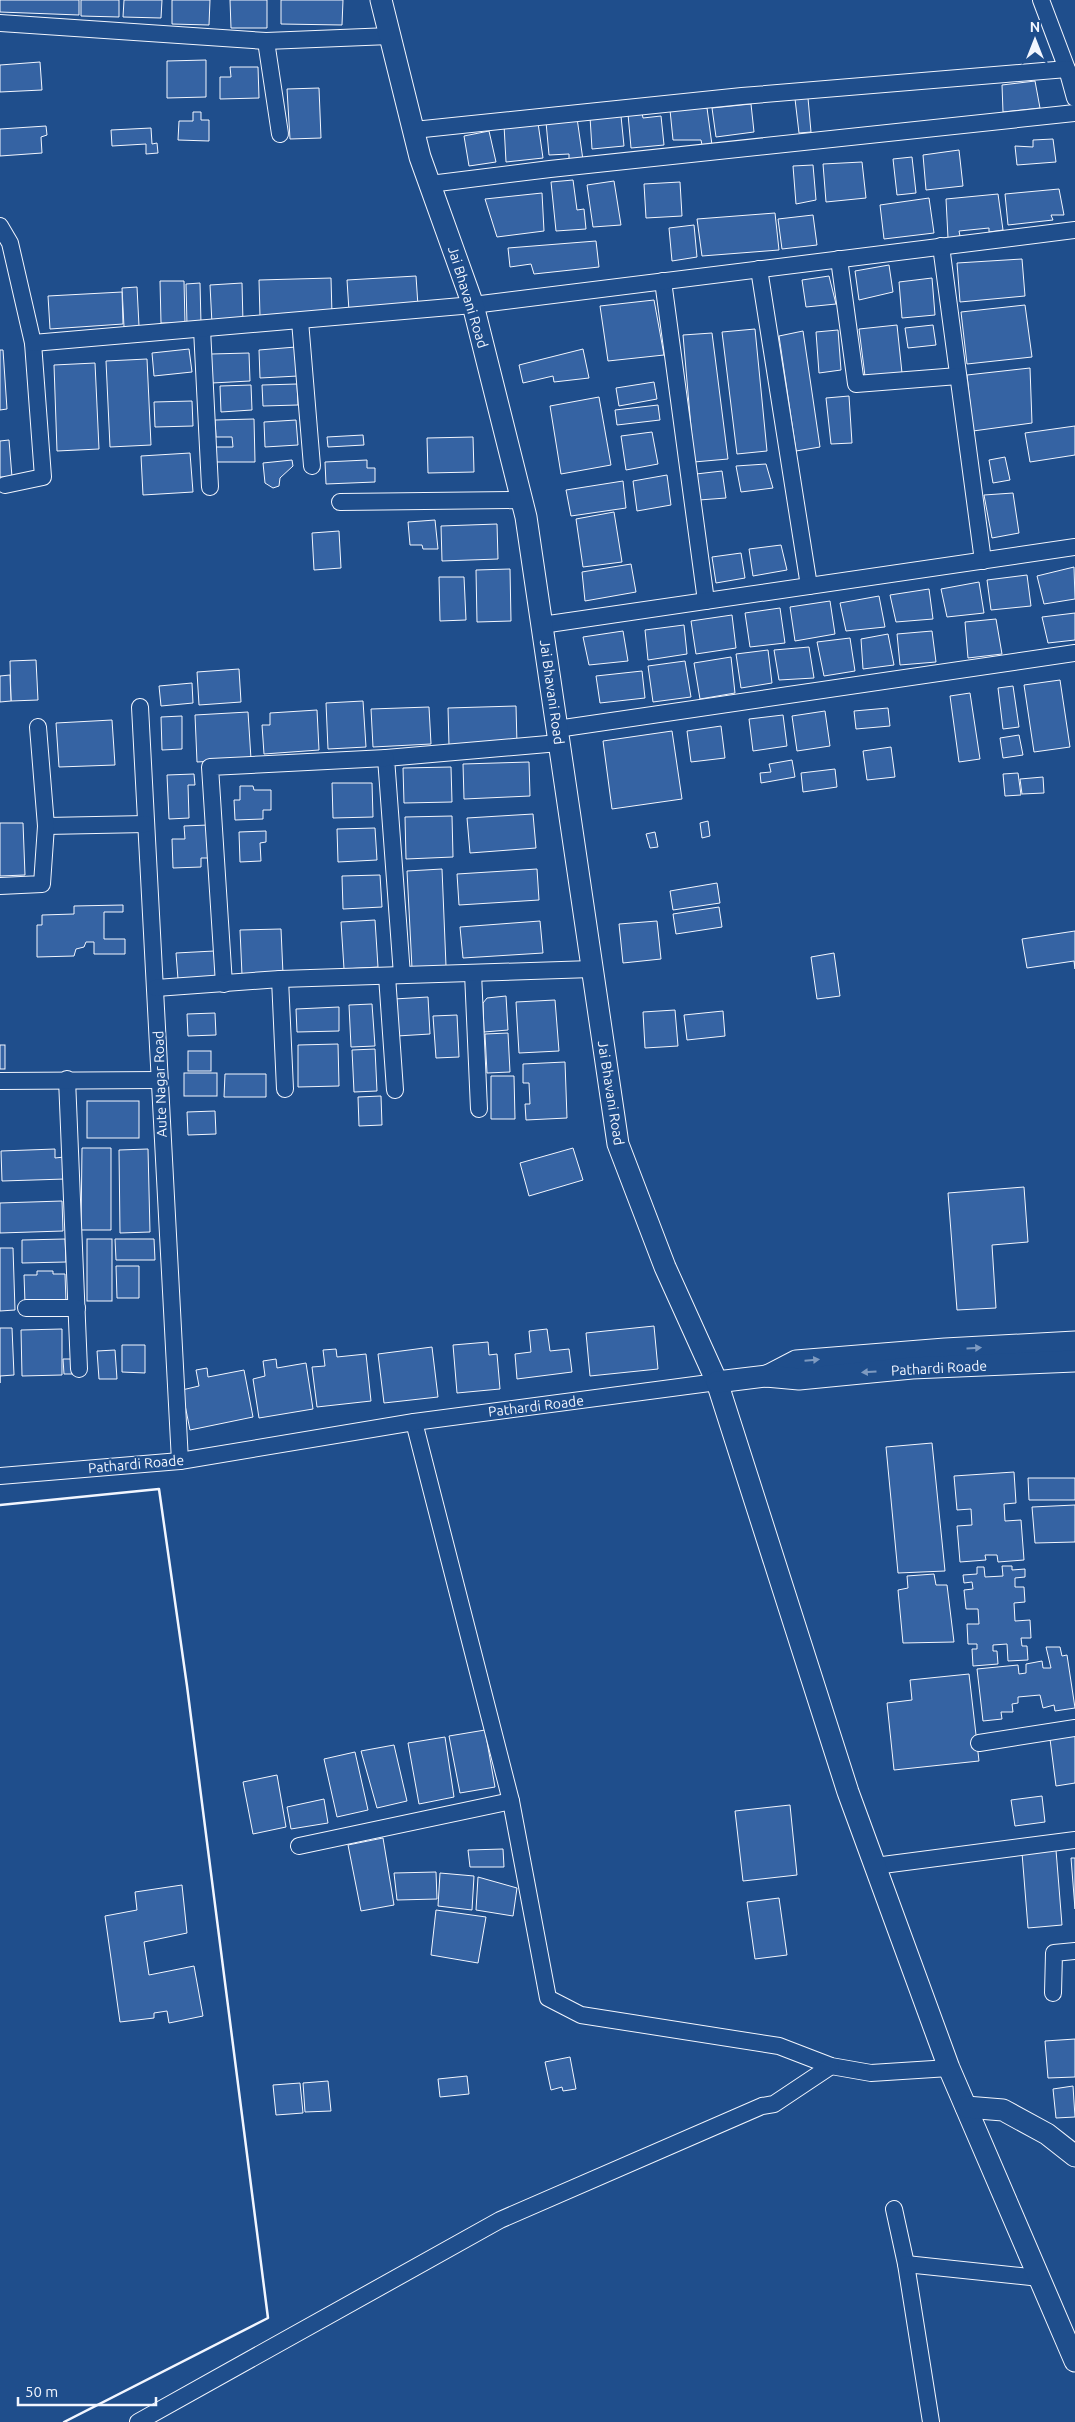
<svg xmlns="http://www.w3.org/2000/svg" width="1075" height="2422" viewBox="0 0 1075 2422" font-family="Ubuntu,sans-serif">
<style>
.building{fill:#3563a3;stroke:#f2f6ff}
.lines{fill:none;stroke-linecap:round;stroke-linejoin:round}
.minor-casing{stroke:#f2f6ff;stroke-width:18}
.tertiary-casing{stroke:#f2f6ff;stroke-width:23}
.minor{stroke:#1f4e8c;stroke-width:16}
.tertiary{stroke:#1f4e8c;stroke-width:21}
.wall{stroke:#f2f6ff;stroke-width:2.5}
.oneway{fill:#7e9ac0}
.labels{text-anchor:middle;stroke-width:4;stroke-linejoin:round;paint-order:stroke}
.street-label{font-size:14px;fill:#f2f6ff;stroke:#1f4e8c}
</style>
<rect width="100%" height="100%" fill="#1f4e8c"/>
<g class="building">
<path d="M0 0H79V15L0 12Z"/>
<path d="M81 0H119V17L81 16Z"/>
<path d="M124 0H162L161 18 123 17Z"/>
<path d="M172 0H210L209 25 172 24Z"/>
<path d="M230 0H267V28H231Z"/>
<path d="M281 0H343L342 25 281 24Z"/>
<path d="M206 60V97L167 98V61Z"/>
<path d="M40 62 42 90 0 92V65Z"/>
<path d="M230 67H258L259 98 220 99V77H231Z"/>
<path d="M1035 81 1040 108 1003 112 1002 85Z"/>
<path d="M319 88 321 138 290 139 287 89Z"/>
<path d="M808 98 811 132 799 133 795 99Z"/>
<path d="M751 104 754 132 716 137 712 108Z"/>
<path d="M707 108 712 145H702L701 140H673L670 110Z"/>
<path d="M193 112H201V120H209V141L178 140 179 121H193Z"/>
<path d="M642 113 643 118 661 116 664 145 631 148 628 114Z"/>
<path d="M621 116 624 146 592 149 590 117Z"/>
<path d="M577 118 583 160H569V154L549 155 546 122Z"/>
<path d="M538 123 543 158 506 162 504 125Z"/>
<path d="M46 126 47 135 41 137 42 153 0 156V129Z"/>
<path d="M151 128 152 144 157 143 158 153 146 154V144L112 146 111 130Z"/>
<path d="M489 131 496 162 469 166 464 136Z"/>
<path d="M1053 139 1056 162 1017 165 1015 146 1033 147V140Z"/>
<path d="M959 150 963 186 926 190 923 155Z"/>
<path d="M912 157 916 193 897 195 893 159Z"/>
<path d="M862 162 866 198 826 202 823 164Z"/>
<path d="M813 165 816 200 796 204 793 166Z"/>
<path d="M573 180 577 210 584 209 586 229 556 231 551 182Z"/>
<path d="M614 181 621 225 593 227 587 185Z"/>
<path d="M680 182 682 216 646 218 644 184Z"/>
<path d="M1059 189 1064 215H1051L1053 220 1008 225 1005 194Z"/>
<path d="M542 193 544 231 497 237 485 199Z"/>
<path d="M998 194 1003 230 989 232V228L959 231 960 236 948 238 946 199Z"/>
<path d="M929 198 934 233 884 239 880 205Z"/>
<path d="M775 213 779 250 702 256 697 219Z"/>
<path d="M813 215 817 245 782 249 778 219Z"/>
<path d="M694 225 697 257 672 261 669 228Z"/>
<path d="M596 241 599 267 534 274 531 264 510 267 508 248Z"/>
<path d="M1022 259 1025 296 960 302 957 263Z"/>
<path d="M889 265 893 292 859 300 855 271Z"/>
<path d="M416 276 418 306 349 311 347 280Z"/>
<path d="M829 276 836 304 806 307 802 280Z"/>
<path d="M331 278 332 315 260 317 259 280Z"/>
<path d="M932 278 935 315 902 318 899 282Z"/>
<path d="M160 281H184L185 323H161Z"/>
<path d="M200 283 201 324 187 325 186 284Z"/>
<path d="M242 283 243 323 212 324 210 285Z"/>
<path d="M137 287 139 326 124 327 122 288Z"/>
<path d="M122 292 123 324 50 329 48 296Z"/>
<path d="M654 300 664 355 608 361 600 306Z"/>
<path d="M1025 305 1032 357 967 364 961 312Z"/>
<path d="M897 325 902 373 865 376 859 329Z"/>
<path d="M933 325 936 345 908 348 905 328Z"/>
<path d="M755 329 767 451 737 454 722 332Z"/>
<path d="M838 330 841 370 819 373 816 332Z"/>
<path d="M803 331 820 447 796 451 779 336Z"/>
<path d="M712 333 728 459 694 462 683 335Z"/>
<path d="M296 347 298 376 260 378 259 350Z"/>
<path d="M189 349 192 372 154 376 152 353Z"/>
<path d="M583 349 589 378 554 382 553 376 523 383 519 365Z"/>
<path d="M0 350H3L7 409 0 410Z"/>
<path d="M249 353 250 381 212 383 211 354Z"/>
<path d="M147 359 151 445 110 447 106 361Z"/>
<path d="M95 363 99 449 57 451 54 365Z"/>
<path d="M1030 368 1032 423 973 431 967 375Z"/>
<path d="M654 382 657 399 619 406 616 388Z"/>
<path d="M297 384 298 405 263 406 262 385Z"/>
<path d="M251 385 252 410 221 412 220 386Z"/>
<path d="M849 396 852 443 831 444 826 398Z"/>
<path d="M599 397 611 465 561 474 550 406Z"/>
<path d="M192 401 193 426 155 427 154 402Z"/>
<path d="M658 405 660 420 617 425 615 410Z"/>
<path d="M254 419 255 462H216V447H233L232 437H216L215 420Z"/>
<path d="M296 420 298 445 265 447 264 422Z"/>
<path d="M1075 426V455L1030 462 1025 433Z"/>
<path d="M652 432 658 464 626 470 621 436Z"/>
<path d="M363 435 364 445 328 447 327 437Z"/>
<path d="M473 437 474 472 428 473 427 438Z"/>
<path d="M9 440 12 477H0V441Z"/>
<path d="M190 453 193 492 143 495 141 456Z"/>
<path d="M1005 457 1010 480 993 483 989 460Z"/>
<path d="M292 460 293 466 280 478 279 486 273 488 265 483 263 463Z"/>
<path d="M367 460V468H375V482L326 484 325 462Z"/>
<path d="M766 464 773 488 741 492 736 466Z"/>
<path d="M722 471 726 498 699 500 696 474Z"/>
<path d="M667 475 671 505 637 511 633 481Z"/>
<path d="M623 481 626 508 571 516 566 490Z"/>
<path d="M1013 493 1019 533 992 538 984 495Z"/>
<path d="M614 512 622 562 583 567 576 519Z"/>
<path d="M435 520 438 549H423L422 545H410L408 522Z"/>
<path d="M497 524 498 559 442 561 441 526Z"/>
<path d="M339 531 341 568 314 570 312 533Z"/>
<path d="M781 545 787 570 753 576 749 549Z"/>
<path d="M741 553 745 578 716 583 712 557Z"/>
<path d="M631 564 636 592 585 601 582 572Z"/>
<path d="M1074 567 1075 599 1044 604 1037 576Z"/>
<path d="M510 569 511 621 477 622 476 570Z"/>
<path d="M1027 575 1031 606 991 610 987 580Z"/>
<path d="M439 577H464L466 620 440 621Z"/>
<path d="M979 582 984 613 947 617 941 589Z"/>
<path d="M929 589 933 619 896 622 890 595Z"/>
<path d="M879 596 885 627 846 631 840 603Z"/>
<path d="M830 601 835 634 795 641 790 607Z"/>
<path d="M780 608 785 643 750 647 745 613Z"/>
<path d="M1075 613V640L1048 643 1042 617Z"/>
<path d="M732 615 736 648 696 654 691 621Z"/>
<path d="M996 619 1002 654 968 658 965 622Z"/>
<path d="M684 625 687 654 648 660 645 630Z"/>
<path d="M623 631 628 661 589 665 583 637Z"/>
<path d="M932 631 936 662 900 665 897 634Z"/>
<path d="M888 634 894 665 863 669 861 639Z"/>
<path d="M850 638 855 671 824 676 817 642Z"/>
<path d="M809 647 814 678 779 680 774 650Z"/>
<path d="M768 650 772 683 741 688 736 654Z"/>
<path d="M731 657 735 693 700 699 694 663Z"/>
<path d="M36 660 38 700 11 701 10 661Z"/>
<path d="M685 661 691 697 653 702 648 666Z"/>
<path d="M239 669 241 702 199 705 197 672Z"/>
<path d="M642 671 645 698 600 703 596 676Z"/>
<path d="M10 675 11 701 0 702V676Z"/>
<path d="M1060 680 1070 747 1034 752 1024 685Z"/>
<path d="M192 683 193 703 161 706 159 686Z"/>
<path d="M1013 686 1019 727 1003 729 998 688Z"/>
<path d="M970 693 980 759 959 762 950 696Z"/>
<path d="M363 701 366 747 328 749 326 703Z"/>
<path d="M516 706 517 744 449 746 448 708Z"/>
<path d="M429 707 431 744 373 747 371 709Z"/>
<path d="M888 708 890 726 856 729 854 711Z"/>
<path d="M317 710 319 750 264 754 262 725H270V713Z"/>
<path d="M825 711 830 746 797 751 792 716Z"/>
<path d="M248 712 251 759 197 762 195 715Z"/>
<path d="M783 715 787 746 753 751 749 719Z"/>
<path d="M182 716V749L162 750 161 717Z"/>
<path d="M112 720 115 765 59 767 56 723Z"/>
<path d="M721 726 725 758 691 762 687 731Z"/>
<path d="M672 731 682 799 612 809 603 741Z"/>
<path d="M1019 735 1023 755 1003 758 1000 738Z"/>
<path d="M891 747 895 777 867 780 863 751Z"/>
<path d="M792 760 795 777 761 783 760 773 771 772 769 764Z"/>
<path d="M529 762 530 796 464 799 463 764Z"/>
<path d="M451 767 452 802 404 803 403 768Z"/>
<path d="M835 769 837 787 803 792 801 773Z"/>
<path d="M1018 773 1021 795 1005 796 1003 774Z"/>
<path d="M194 774 195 785H188L189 818 169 819 167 775Z"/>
<path d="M1043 777 1044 793 1022 794 1020 779Z"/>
<path d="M332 783H372L373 817 333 818Z"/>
<path d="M240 786H253L254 790H271V810H263V819L235 820 234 800H240Z"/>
<path d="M533 814 536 848 470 853 467 818Z"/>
<path d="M452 816 453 857 406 859 405 817Z"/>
<path d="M708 821 710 836 702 838 700 823Z"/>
<path d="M0 823H23L25 875 0 876Z"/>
<path d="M208 825 209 858H201V867L173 868 172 839H185L184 826Z"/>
<path d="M375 828 377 860 338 862 337 829Z"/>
<path d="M266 831V842L260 843 261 861 240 862 239 832Z"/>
<path d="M655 832 658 847 650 848 646 834Z"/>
<path d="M442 869 446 966 412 968 407 871Z"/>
<path d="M537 869 539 900 459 905 457 874Z"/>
<path d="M380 875 382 907 343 909 342 876Z"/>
<path d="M717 883 720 903 673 910 670 891Z"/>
<path d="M123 905V912H104V939H125V954H94V942H86L84 947 76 949 74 956 37 957V925H42V915L74 914V906Z"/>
<path d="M719 907 722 927 676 934 673 914Z"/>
<path d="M375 920 378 967 344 969 341 922Z"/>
<path d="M540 921 543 953 463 958 460 927Z"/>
<path d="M657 921 661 959 623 963 619 924Z"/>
<path d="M281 929 283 974 242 975 240 930Z"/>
<path d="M1075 931V969L1074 961 1027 968 1022 939Z"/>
<path d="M214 951 216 977 178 979 176 953Z"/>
<path d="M834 953 840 996 817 999 811 957Z"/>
<path d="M506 996 508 1030 484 1032 483 1003 487 998Z"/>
<path d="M428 997 430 1034 397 1036 394 999Z"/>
<path d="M555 1000 559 1051 519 1053 516 1002Z"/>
<path d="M372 1004 375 1046 351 1047 349 1005Z"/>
<path d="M339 1007V1031L297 1032 296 1009Z"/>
<path d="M675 1010 678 1046 645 1048 643 1012Z"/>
<path d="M723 1011 725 1036 687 1040 684 1015Z"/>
<path d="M215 1013 216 1035 188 1036 187 1014Z"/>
<path d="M457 1015 459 1057 436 1058 433 1016Z"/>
<path d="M508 1033 510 1072 487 1073 485 1034Z"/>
<path d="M338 1044 339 1086 298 1087V1045Z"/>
<rect x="0" y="1045" width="5" height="24"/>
<path d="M375 1049 377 1091 354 1092 352 1050Z"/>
<rect x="188" y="1051" width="23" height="20"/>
<path d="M565 1062 567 1118 526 1120 525 1104H530L529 1083H523V1064Z"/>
<rect x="184" y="1073" width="33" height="23"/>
<path d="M225 1074H266V1097H224Z"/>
<path d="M491 1076H514L515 1119H491Z"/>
<path d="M381 1096 382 1125 359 1126 358 1097Z"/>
<rect x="87" y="1101" width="52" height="37"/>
<path d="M215 1111 216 1134 188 1135 187 1112Z"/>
<path d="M82 1148H111V1230H81Z"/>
<path d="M573 1148 583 1180 529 1196 520 1163Z"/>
<path d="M55 1149V1158L64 1157 65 1179 2 1181 1 1151Z"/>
<path d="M148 1149 150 1232 120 1233 119 1150Z"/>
<path d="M1024 1187 1028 1242 992 1245 996 1308 957 1310 948 1193Z"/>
<path d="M62 1201 63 1231 0 1233V1203Z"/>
<path d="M65 1239 66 1262 22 1263V1240Z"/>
<rect x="87" y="1239" width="25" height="62"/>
<path d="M115 1239H154L155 1260H116Z"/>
<path d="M0 1248H13L15 1310 0 1311Z"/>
<path d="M116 1266H139V1298H117Z"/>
<path d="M37 1271H53V1274H65L66 1302 25 1303 24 1275H37Z"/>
<path d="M654 1326 658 1369 590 1376 586 1333Z"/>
<path d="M0 1328H12L14 1375 0 1376V1383Z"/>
<path d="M62 1329V1375L22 1376 21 1330Z"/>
<path d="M547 1329 550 1351 569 1349 572 1372 517 1379 515 1354 531 1352 529 1331Z"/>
<path d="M488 1342 489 1355 497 1354 500 1389 457 1393 453 1345Z"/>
<path d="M122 1345H145V1373L122 1372Z"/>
<path d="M432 1347 438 1397 384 1403 378 1354Z"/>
<path d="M336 1349 337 1357 366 1354 371 1401 317 1407 312 1367 325 1366 323 1350Z"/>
<path d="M115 1350 117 1379H99L97 1351Z"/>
<path d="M63 1359H72L73 1374H64Z"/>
<path d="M276 1359 277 1368 306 1363 313 1409 259 1418 253 1379 265 1376 263 1361Z"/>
<path d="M207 1368 208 1377 244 1370 253 1417 190 1430 182 1390 199 1386 196 1370Z"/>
<path d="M932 1443 945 1571 898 1573 886 1447Z"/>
<path d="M1014 1472 1016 1503 1004 1504 1005 1521 1021 1520 1024 1560 998 1562 997 1555H985L986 1560 960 1562 957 1526 972 1525 971 1509 957 1510 954 1476Z"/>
<path d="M1028 1478H1075V1500H1029Z"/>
<path d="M1075 1505V1542L1035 1543 1032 1507Z"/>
<path d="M1002 1566H1012V1570L1025 1569V1577L1015 1578V1587H1024L1025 1602 1014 1603 1015 1621 1030 1620 1031 1638H1021L1022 1646H1027L1028 1660 1008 1661 1007 1644 993 1645V1651H997L998 1664 973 1666 972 1649H977V1644H968L967 1624H979L978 1609H966L964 1590 973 1589 972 1582 964 1583 963 1575 977 1574V1567H984L985 1577 1003 1576Z"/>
<path d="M934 1574 936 1585H947L954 1642 903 1643 898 1590 908 1588 907 1576Z"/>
<path d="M1046 1647H1060L1062 1656 1067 1655 1075 1708 1055 1711 1054 1705 1043 1708 1040 1695 1018 1697V1703L1012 1704 1013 1712H1001L1002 1719 983 1721 977 1669 1018 1665 1019 1674 1026 1673V1664L1042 1661 1043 1668H1051Z"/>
<path d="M969 1674 979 1761 894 1770 887 1703 912 1700 910 1680Z"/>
<path d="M485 1730 495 1787 460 1793 449 1736Z"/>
<path d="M1075 1736V1783L1056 1786 1050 1739Z"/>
<path d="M445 1737 454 1797 419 1804 408 1743Z"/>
<path d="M394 1745 407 1801 377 1808 361 1751Z"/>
<path d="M355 1752 368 1810 337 1817 324 1759Z"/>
<path d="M277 1775 286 1827 253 1834 243 1782Z"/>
<path d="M1042 1796 1045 1822 1015 1826 1011 1800Z"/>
<path d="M324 1799 328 1823 291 1829 287 1807Z"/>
<path d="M790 1805 797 1875 743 1881 735 1811Z"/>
<path d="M383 1838 394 1905 361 1911 348 1845Z"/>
<path d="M503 1849 504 1867H470L468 1850Z"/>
<path d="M1056 1850 1062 1925 1028 1928 1022 1853Z"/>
<path d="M1071 1858H1075V1909Z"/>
<path d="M436 1872 437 1899 397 1900 394 1873Z"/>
<path d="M440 1873 474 1876 472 1910 438 1906Z"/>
<path d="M478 1877 517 1888 513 1916 476 1910Z"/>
<path d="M182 1885 187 1933 144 1942 149 1975 194 1966 203 2016 169 2023 167 2011 154 2013V2018L120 2022 105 1916 137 1910 135 1892Z"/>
<path d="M779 1898 787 1955 755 1959 747 1902Z"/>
<path d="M436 1910 486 1917 478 1963 431 1955Z"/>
<path d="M1075 2039V2077L1048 2078 1045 2041Z"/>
<path d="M570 2057 576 2089 563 2091 562 2087 551 2090 545 2062Z"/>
<path d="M467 2076 469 2094 440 2097 438 2079Z"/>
<path d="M328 2081 331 2111 305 2112 303 2083Z"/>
<path d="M300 2083 303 2113 276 2115 273 2085Z"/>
<path d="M1073 2086 1075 2117 1056 2118 1053 2089Z"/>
</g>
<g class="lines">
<g class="minor-casing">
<g id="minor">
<path d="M1041 0 1067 69 1075 98"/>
<path d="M0 23 266 41 390 36"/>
<path d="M266 41 280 134"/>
<path d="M414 130 742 96 1067 69"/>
<path d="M430 184 550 169 1075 113"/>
<path d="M0 226 10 243 33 343 43 477 5 485"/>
<path d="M941 246 983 561"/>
<path d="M839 259 856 384 958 376"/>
<path d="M759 269 809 586"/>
<path d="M663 281 706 601"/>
<path d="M300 321 312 466"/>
<path d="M202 329 210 487"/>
<path d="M33 343 473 305 1075 230"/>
<path d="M340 502 521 500"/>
<path d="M542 625 1075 547"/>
<path d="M140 707 180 1461"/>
<path d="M557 729 1075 653"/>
<path d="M46 826 146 824"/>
<path d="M0 886 42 884 46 826 38 727"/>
<path d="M473 973 479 1109"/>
<path d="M402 975 386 758 559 743"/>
<path d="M387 976 395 1090"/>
<path d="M280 979 285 1089"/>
<path d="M224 984 210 767 386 758"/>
<path d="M156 988 280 979 592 969"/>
<path d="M67 1079 79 1369"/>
<path d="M0 1081 159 1080"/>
<path d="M26 1308H77"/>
<path d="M414 1422 511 1801 548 1998 581 2015 779 2046 831 2066 871 2073 949 2068"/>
<path d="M0 1476 180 1461 414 1422 717 1382"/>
<path d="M979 1743 1075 1728"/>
<path d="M299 1846 511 1801"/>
<path d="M875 1866 1075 1840"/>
<path d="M1053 1993 1054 1953 1075 1951"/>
<path d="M894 2209 906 2264 931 2422"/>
<path d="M906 2264 1040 2278"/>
<path d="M138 2422 500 2220 762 2106 774 2104 831 2066"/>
</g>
</g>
<g class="tertiary-casing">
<g id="tertiary">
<path d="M381 0 420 157 473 305 526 517 618 1144 665 1267 717 1382 848 1792 949 2068 1075 2361"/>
<path d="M767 1376 796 1361 945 1349 1075 1342"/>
<path d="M717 1382 766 1376 799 1379 912 1368 1075 1361"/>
<path d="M966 2107 1003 2110 1047 2134 1075 2156"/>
</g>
</g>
<use href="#minor" class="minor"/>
<use href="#tertiary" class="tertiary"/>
<path class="wall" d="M0 1505 159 1489 187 1686 268 2318 64 2422"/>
</g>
<defs><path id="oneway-solid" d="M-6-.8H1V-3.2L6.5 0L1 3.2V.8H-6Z" transform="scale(1.25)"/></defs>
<g class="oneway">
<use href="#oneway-solid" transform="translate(974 1348) rotate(-3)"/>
<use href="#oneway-solid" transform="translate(812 1360) rotate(-5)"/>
<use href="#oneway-solid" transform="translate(869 1372) rotate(176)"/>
</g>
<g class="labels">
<g class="street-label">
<text transform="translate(468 297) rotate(73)" y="5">Jai Bhavani Road</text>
<text transform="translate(552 692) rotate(82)" y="5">Jai Bhavani Road</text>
<text transform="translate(160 1084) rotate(-92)" y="5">Aute Nagar Road</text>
<text transform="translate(611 1093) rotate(81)" y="5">Jai Bhavani Road</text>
<text transform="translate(939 1368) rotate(-3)" y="5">Pathardi Roade</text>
<text transform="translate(536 1406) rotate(-7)" y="5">Pathardi Roade</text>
<text transform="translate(136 1464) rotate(-5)" y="5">Pathardi Roade</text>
</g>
</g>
<g transform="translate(1035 40)" stroke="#1f4e8c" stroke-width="4" paint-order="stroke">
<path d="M0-4L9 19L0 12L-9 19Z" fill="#f2f6ff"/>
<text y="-8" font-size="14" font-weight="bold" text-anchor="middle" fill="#f2f6ff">N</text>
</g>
<path d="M18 2397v8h138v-8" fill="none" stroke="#f2f6ff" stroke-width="2.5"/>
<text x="25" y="2397" font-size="15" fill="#f2f6ff" stroke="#1f4e8c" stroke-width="4" paint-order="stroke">50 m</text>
</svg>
